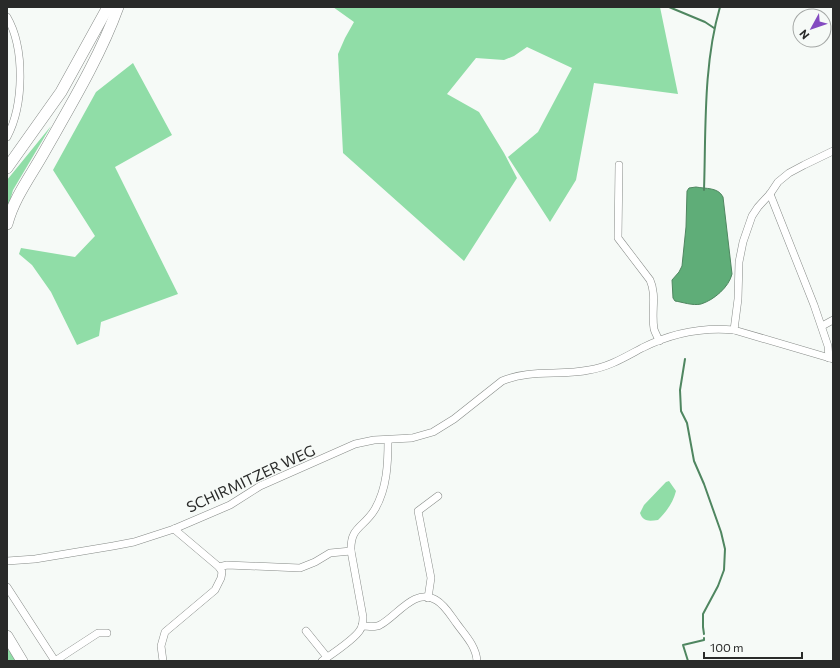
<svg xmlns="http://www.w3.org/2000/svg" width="840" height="668" viewBox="0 0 840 668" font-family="Commissioner,sans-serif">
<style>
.green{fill:#90dda7}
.water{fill:#5fad78;stroke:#4f8660}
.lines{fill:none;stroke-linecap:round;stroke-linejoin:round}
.stream{stroke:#4f8660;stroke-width:2}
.street-casing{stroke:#868a87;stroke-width:8}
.primary-casing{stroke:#868a87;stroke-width:12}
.street{stroke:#fff;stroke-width:7}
.primary{stroke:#fff;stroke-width:11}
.labels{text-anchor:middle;stroke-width:3;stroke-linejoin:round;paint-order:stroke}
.street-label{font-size:15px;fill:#292a29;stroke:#f6faf7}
</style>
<rect width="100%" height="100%" fill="#f6faf7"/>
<g class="green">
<path d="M333 7H660L678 94 594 83 576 180 550 222 508 157 538 132 572 68 527 47 514 56 504 60 476 58 447 94 479 112 504 153 517 178 464 261 343 153 338 54 345 38 354 22Z"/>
<path d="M133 63 172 135 115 167 178 294 101 322 99 336 77 345 51 292 32 265 19 254 21 248 75 257 95 236 53 170 96 92Z"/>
<path d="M51 126 13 190 7 212V180Z"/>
<path d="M669 481 676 491C673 503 666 512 658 520 649 521 643 522 640 513L644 505 666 482Z"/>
<path d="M7 645 17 661H7Z"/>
</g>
<path class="water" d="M696 187C706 189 718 187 723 197L732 274C729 287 714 300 701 304 693 306 682 302 675 301L673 298 672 280 679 272 682 266 686 227 687 191 689 188Z"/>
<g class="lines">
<g class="stream">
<path d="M669 7 705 22 714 28"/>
<path d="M704 190C706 131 703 65 720 7"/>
<path d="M685 359 680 390 681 411 687 423 694 461 704 484 721 532 725 549 724 570 718 586 703 614V627L704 634"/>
<path d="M688 661 683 645 704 640V638"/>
</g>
<g class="street-casing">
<g id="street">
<path d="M7 17C25 48 24 105 7 137"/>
<path d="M619 165 618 238 650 280C657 295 651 312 654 329 655 333 658 337 659 341"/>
<path d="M770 194 814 305 828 346 829 358"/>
<path d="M822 326 833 320"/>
<path d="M734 330 738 299 739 262 743 242 752 216 758 207 770 194 778 182 789 173 804 165 833 151"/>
<path d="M174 529 219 567 227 565 300 568 315 562 330 553 351 551"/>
<path d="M7 561 35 559 113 546 134 542 174 529 230 505 260 486 355 444 374 440 412 438 433 432 454 419 502 381C530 369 560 376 589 370 609 367 625 357 642 348 670 334 702 327 734 330L833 359"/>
<path d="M7 587 55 661 98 633H107"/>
<path d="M428 598 431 578 418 511 438 496"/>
<path d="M362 626C368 626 375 628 380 625 397 616 415 587 436 600 445 605 451 616 457 624 465 635 476 646 477 661"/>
<path d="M306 631 327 657"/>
<path d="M163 661 161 646 165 632 215 590 221 578 222 572 219 567"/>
<path d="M322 661C332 654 355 639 360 630 363 626 363 622 363 617L351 551C350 526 364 528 375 509 387 488 388 464 388 440"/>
</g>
</g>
<g class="primary-casing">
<g id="primary">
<path d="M7 168 61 92 108 7"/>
<path d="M7 224C14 198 30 177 43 154 69 108 100 57 118 7"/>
<path d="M7 636 22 661"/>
</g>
</g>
<use href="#street" class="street"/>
<use href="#primary" class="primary"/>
</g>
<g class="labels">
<g class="street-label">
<text transform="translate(251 479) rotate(-25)" y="5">SCHIRMITZER WEG</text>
</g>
</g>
<rect width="840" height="668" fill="none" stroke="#292a29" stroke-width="16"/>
<g transform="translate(812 28) rotate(230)"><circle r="19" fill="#f6faf7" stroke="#a4a7a5"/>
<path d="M0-3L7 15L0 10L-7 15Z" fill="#844bc1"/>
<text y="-6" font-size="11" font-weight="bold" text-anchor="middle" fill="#292a29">N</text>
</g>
<path d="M704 652v6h98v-6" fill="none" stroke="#292a29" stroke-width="2"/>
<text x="710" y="652" font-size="12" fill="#292a29" stroke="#f6faf7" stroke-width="3" paint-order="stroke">100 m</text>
</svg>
